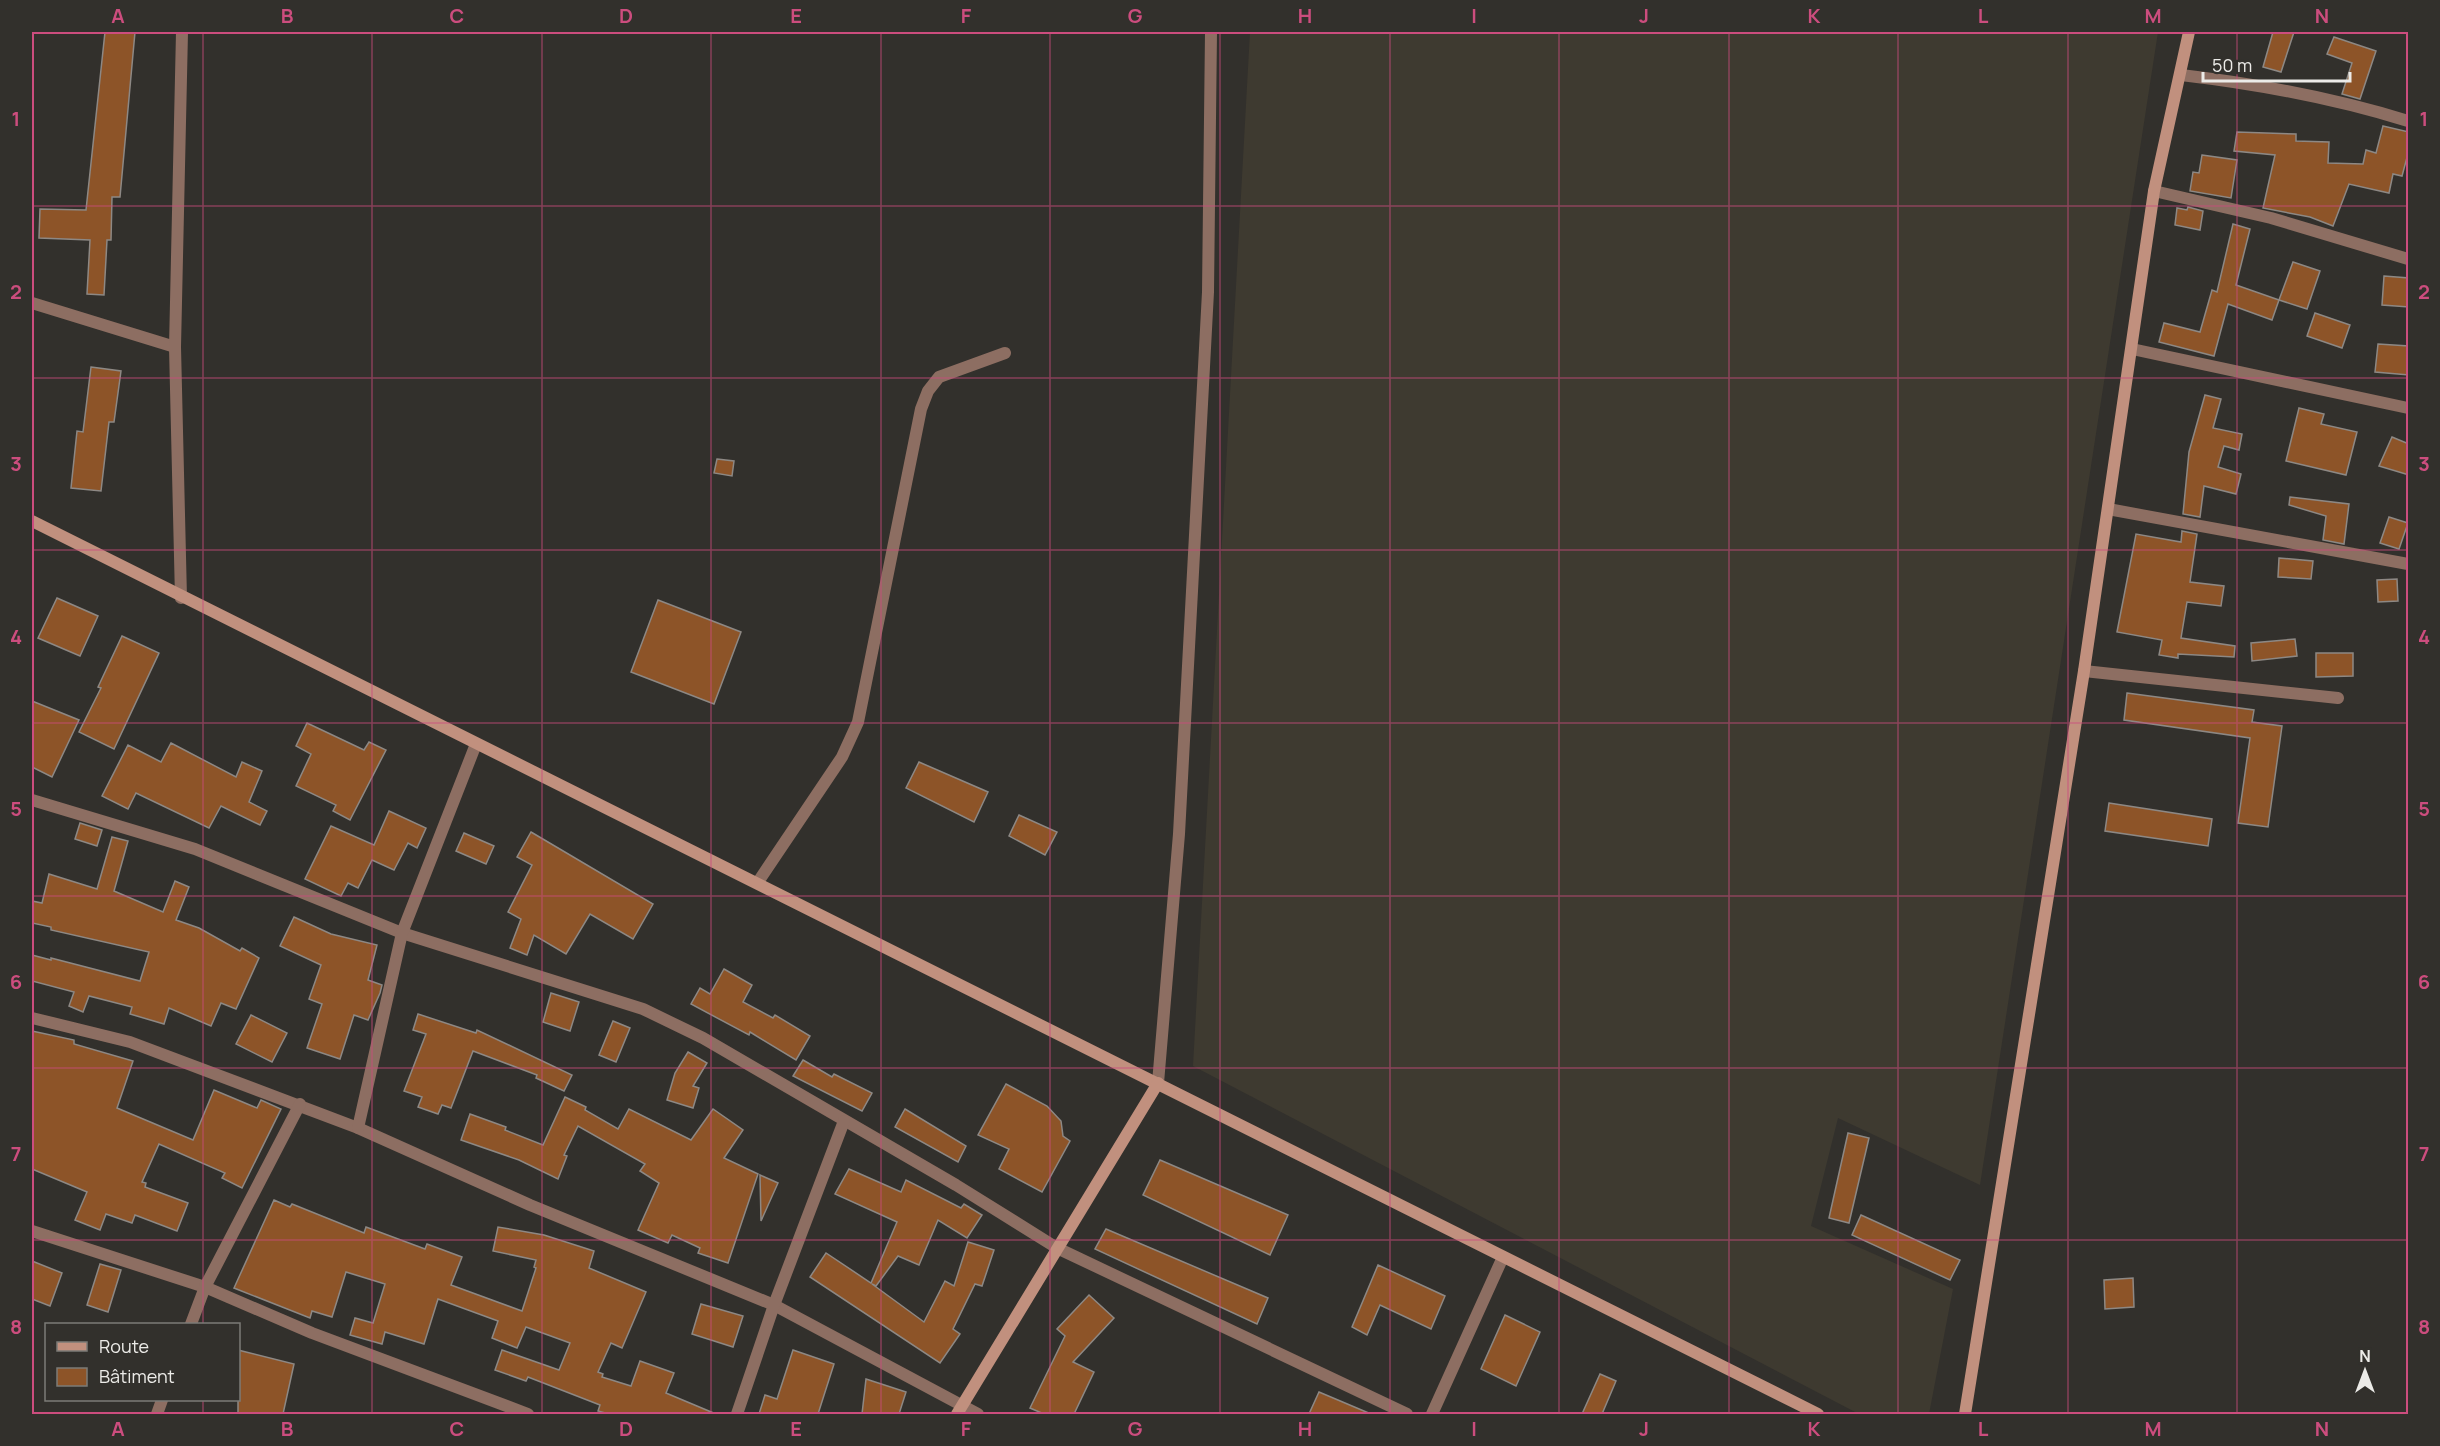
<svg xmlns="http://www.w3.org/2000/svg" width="2440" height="1446" viewBox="0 0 2440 1446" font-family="Manrope,sans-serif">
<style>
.built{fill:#3e3a30}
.building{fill:#8d5428;stroke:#8d8884;stroke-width:1.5}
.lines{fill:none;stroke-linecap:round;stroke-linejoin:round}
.street{stroke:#8d6e62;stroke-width:12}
.secondary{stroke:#c1907e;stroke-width:12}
.grid{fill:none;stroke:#cc4d7e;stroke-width:1.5;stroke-opacity:0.55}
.neatline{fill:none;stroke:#cc4d7e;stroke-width:2}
.grid-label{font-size:20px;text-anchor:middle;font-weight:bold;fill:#cc4d7e}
</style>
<rect width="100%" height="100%" fill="#32302c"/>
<path class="built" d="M1250 32H2158L1980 1185 1838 1118 1811 1226 1953 1289 1929 1414H1859L1193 1066Z"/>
<g class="building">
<path d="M105 32H135L120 197H112L111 240H107L104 295 87 294 90 240 39 238 40 209 86 210Z"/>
<path d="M2273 32H2294L2281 72 2263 67Z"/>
<path d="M2334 37 2376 51 2360 99 2342 94 2352 63 2327 54Z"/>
<path d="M2383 126 2409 132V150L2402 176 2393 174 2389 193 2349 184 2333 226 2310 217 2263 208 2275 155 2234 151 2237 132 2296 134V141L2329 142 2328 163 2363 164 2366 150 2376 153Z"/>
<path d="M2202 155 2237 160 2231 198 2190 191 2193 172 2199 173Z"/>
<path d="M2188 207 2203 211 2200 230 2175 225 2177 208 2187 210Z"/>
<path d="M2233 224 2250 229 2236 285 2279 300 2272 320 2228 304 2214 356 2159 342 2164 323 2200 332 2212 290 2217 292Z"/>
<path d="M2293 262 2320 271 2307 309 2279 300Z"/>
<path d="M2384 276 2409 278V307L2382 305Z"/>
<path d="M2315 313 2350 325 2342 348 2307 336Z"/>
<path d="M2378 344 2409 346V375L2375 372Z"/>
<path d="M91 367 121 371 114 422H109L101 491 71 488 77 431 83 432Z"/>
<path d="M2205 395 2221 399 2213 428 2242 434 2239 450 2224 446 2218 467 2241 474 2236 494 2204 486 2200 517 2183 514 2189 452Z"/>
<path d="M2299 408 2324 414 2321 424 2357 432 2346 475 2286 461Z"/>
<path d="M2392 437 2409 444V475L2379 466Z"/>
<path d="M717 459 734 461 732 476 714 473Z"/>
<path d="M2290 497 2349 504 2344 544 2323 540 2326 516 2289 505Z"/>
<path d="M2389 517 2408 523 2399 549 2380 543Z"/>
<path d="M2182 531 2197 534 2190 582 2224 586 2221 606 2187 602 2181 638 2235 646 2234 657 2178 654V658L2159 655 2162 640 2117 632 2136 534 2181 542Z"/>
<path d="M2279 558 2313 561 2311 579 2278 577Z"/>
<path d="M2397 579 2398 601 2378 602 2377 580Z"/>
<path d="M57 598 98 616 80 656 38 638Z"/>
<path d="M658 600 741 632 714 704 631 672Z"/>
<path d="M122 636 159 653 114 749 79 732 101 688 98 687Z"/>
<path d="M2295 639 2297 656 2252 661 2251 643Z"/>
<path d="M2316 653H2353V676L2316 677Z"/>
<path d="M2127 693 2254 710 2252 722 2282 726 2268 827 2238 823 2250 738 2124 720Z"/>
<path d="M32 701 79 720 52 777 32 767Z"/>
<path d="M307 723 364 750 369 742 386 750 350 820 333 811 336 805 296 786 311 754 296 746Z"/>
<path d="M171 743 236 777 242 762 262 771 249 802 267 811 260 825 221 806 209 828 136 793 128 809 102 796 128 745 161 762Z"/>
<path d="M919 762 988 792 974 822 906 788Z"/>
<path d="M2109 803 2212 819 2208 846 2105 831Z"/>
<path d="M389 811 426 828 417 848 408 843 394 870 372 860 358 888 348 883 341 896 305 879 331 826 374 845Z"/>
<path d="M1019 815 1057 832 1045 855 1009 836Z"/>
<path d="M80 823 102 830 97 846 75 839Z"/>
<path d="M531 832 653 904 633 939 590 914 566 954 534 935 527 955 510 948 521 919 508 912 532 865 517 857Z"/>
<path d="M464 833 494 846 486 864 456 851Z"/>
<path d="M112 837 128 841 114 891 163 912 175 881 189 887 176 920 199 928 240 951 242 948 259 958 236 1009 221 1003 211 1026 169 1008 164 1024 130 1014 132 1007 89 996 83 1012 69 1006 74 992 32 981V955L51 960V958L140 981 149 952 51 930V927L32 923V901L42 903 49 874 97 889Z"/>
<path d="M294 917 331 934 377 945 368 980 382 985 380 993 368 1020 354 1015 340 1059 307 1048 322 1004 309 999 321 965 280 946Z"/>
<path d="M724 969 752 985 743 1002 773 1018 775 1015 810 1036 796 1060 750 1032 749 1035 691 1004 700 988 710 994Z"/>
<path d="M551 993 579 1002 570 1031 543 1022Z"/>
<path d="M418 1014 476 1033 477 1030 572 1075 564 1091 536 1078 537 1075 473 1051 451 1108 442 1105 438 1114 418 1107 422 1097 404 1091 426 1034 413 1030Z"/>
<path d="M251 1015 287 1033 272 1062 236 1044Z"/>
<path d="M613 1021 630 1028 616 1062 599 1055Z"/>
<path d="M32 1031 74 1040V1044L133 1061 117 1108 193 1140 214 1090 257 1108 261 1100 281 1109 242 1188 222 1178 225 1173 159 1144 142 1182 146 1183 145 1187 188 1203 177 1231 135 1215 132 1223 106 1214 100 1230 75 1220 87 1192 32 1169Z"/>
<path d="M688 1052 707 1063 693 1086 699 1088 693 1108 667 1100 675 1073Z"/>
<path d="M803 1060 832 1077 834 1074 872 1093 862 1111 793 1076Z"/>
<path d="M1006 1084 1047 1106 1061 1121 1063 1136 1070 1141 1042 1192 999 1169 1009 1149 978 1135Z"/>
<path d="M565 1097 586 1107 585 1110 618 1129 629 1109 691 1140 713 1109 743 1130 724 1158 758 1174 728 1263 698 1253 700 1248 672 1235 668 1243 638 1230 659 1183 640 1171 645 1164 578 1126 564 1155 567 1156 558 1179 519 1160 461 1140 470 1114 506 1127 505 1130 543 1145Z"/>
<path d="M905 1109 966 1146 958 1162 895 1127Z"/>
<path d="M1848 1133 1869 1138 1849 1223 1829 1218Z"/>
<path d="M1160 1160 1288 1215 1270 1255 1143 1195Z"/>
<path d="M849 1169 901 1192 906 1180 961 1208 964 1204 982 1215 967 1238 938 1220 919 1265 898 1256 876 1286 872 1284 924 1322 945 1281 954 1286 968 1242 994 1250 982 1286 975 1284 953 1329 960 1334 940 1363 810 1277 826 1253 871 1283 897 1222 835 1194Z"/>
<path d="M760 1175 778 1183 761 1221Z"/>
<path d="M274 1200 290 1207 292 1204 364 1233 366 1227 425 1249 427 1244 462 1257 451 1285 522 1311 536 1268 534 1267 536 1260 493 1251 498 1227 544 1235 594 1251 589 1268 646 1292 622 1348 611 1343 598 1372 603 1374 602 1377 631 1386 640 1361 674 1373 666 1393 716 1414H609L598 1411 600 1405 528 1377 526 1381 495 1370 502 1350 559 1370 570 1343 526 1327 517 1348 492 1338 498 1321 438 1299 424 1344 385 1332 382 1344 350 1335 355 1318 373 1323 385 1284 346 1272 332 1317 312 1311 310 1318 234 1288Z"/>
<path d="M1861 1215 1960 1260 1950 1280 1852 1235Z"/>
<path d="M1106 1229 1268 1298 1257 1324 1095 1249Z"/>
<path d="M32 1261 62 1273 50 1306 32 1299Z"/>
<path d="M100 1264 121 1270 108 1312 87 1305Z"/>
<path d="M1378 1265 1445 1296 1431 1329 1380 1305 1367 1335 1352 1327Z"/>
<path d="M2133 1278 2134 1307 2105 1309 2104 1280Z"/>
<path d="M1089 1295 1114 1318 1073 1362 1094 1372 1074 1414H1044L1030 1408 1065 1336 1057 1329Z"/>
<path d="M701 1304 743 1316 733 1347 692 1334Z"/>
<path d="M1505 1315 1540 1332 1516 1386 1481 1369Z"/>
<path d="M238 1350 294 1364 283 1414H238Z"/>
<path d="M793 1350 834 1364 818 1414H759L765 1395 777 1399Z"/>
<path d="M1600 1374 1616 1381 1602 1414H1582Z"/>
<path d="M866 1379 906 1392 899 1414H862Z"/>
<path d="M1319 1392 1371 1414H1309Z"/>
</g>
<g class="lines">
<g class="street">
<path d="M2181 75C2258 84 2334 98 2408 121"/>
<path d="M2154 191 2271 218 2408 259"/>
<path d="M32 303 175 347"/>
<path d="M2132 349 2408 408"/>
<path d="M2108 509 2408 564"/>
<path d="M181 598 175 347 182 32"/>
<path d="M2084 671 2338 698"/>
<path d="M32 800 195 849 402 933 643 1009 703 1038 956 1185 1057 1248 1407 1414"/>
<path d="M758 882 842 757 858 722 921 409 928 391 939 377 1005 353"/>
<path d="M32 1018 130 1042 358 1128 530 1205 774 1305 978 1414"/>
<path d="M1158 1083 1179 834 1208 292 1211 32"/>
<path d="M358 1128 402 933 476 744"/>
<path d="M32 1231 205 1287 312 1333 528 1414"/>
<path d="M191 1324 205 1287 300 1104"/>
<path d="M157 1414 162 1400"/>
<path d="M737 1414 774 1305 844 1121"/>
<path d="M1432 1414 1503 1257"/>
</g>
<g class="secondary">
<path d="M32 521 1818 1414"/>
<path d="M957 1414 1158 1083"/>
<path d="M1965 1414 2084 671 2154 191 2189 32"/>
</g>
</g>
<path class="grid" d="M203 32V1324M372 32V1414M542 32V1414M711 32V1414M881 32V1414M1050 32V1414M1220 32V1414M1390 32V1414M1559 32V1414M1729 32V1414M1898 32V1414M2068 32V1414M2237 32V1414M32 206H2408M32 378H2408M32 550H2408M32 723H2408M32 896H2408M32 1068H2408M32 1240H2408M203 1400V1414"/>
<rect width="2440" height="1446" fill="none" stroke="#32302c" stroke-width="66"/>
<rect x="45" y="1323" width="195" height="78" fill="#32302c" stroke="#7c7b77" stroke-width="1.5"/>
<rect x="57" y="1342" width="30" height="9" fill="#c1907e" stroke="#7c7b77" stroke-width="1.5"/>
<text x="99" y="1353" font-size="18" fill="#ecebe8">Route</text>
<rect x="57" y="1368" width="30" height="18" fill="#8d5428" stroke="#7c7b77" stroke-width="1.5"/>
<text x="99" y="1383" font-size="18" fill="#ecebe8">Bâtiment</text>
<g transform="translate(2365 1371)" stroke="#32302c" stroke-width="4.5" paint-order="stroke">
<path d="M0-4.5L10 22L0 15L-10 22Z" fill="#ecebe8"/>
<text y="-9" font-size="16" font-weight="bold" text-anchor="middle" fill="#ecebe8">N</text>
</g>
<path d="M2203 72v9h147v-9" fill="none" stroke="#ecebe8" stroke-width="3"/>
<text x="2212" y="72" font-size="18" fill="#ecebe8" stroke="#32302c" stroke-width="4.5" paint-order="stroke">50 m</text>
<rect x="33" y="33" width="2374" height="1380" class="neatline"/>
<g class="grid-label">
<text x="118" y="23">A</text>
<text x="287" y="23">B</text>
<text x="457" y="23">C</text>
<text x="626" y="23">D</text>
<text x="796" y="23">E</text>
<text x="966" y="23">F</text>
<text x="1135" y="23">G</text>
<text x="1305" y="23">H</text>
<text x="1474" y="23">I</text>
<text x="1644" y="23">J</text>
<text x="1814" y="23">K</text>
<text x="1983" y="23">L</text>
<text x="2153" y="23">M</text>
<text x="2322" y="23">N</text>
<text x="16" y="126">1</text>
<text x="2424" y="126">1</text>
<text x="16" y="299">2</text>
<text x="2424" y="299">2</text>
<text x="16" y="471">3</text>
<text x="2424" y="471">3</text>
<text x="16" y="644">4</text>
<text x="2424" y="644">4</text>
<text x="16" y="816">5</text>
<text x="2424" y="816">5</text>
<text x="16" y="989">6</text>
<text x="2424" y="989">6</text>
<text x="16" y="1161">7</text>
<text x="2424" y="1161">7</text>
<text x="16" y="1334">8</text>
<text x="2424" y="1334">8</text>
<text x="118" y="1436">A</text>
<text x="287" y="1436">B</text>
<text x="457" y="1436">C</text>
<text x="626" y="1436">D</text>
<text x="796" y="1436">E</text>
<text x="966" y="1436">F</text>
<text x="1135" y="1436">G</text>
<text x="1305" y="1436">H</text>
<text x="1474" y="1436">I</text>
<text x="1644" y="1436">J</text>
<text x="1814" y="1436">K</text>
<text x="1983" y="1436">L</text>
<text x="2153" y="1436">M</text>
<text x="2322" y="1436">N</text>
</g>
</svg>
